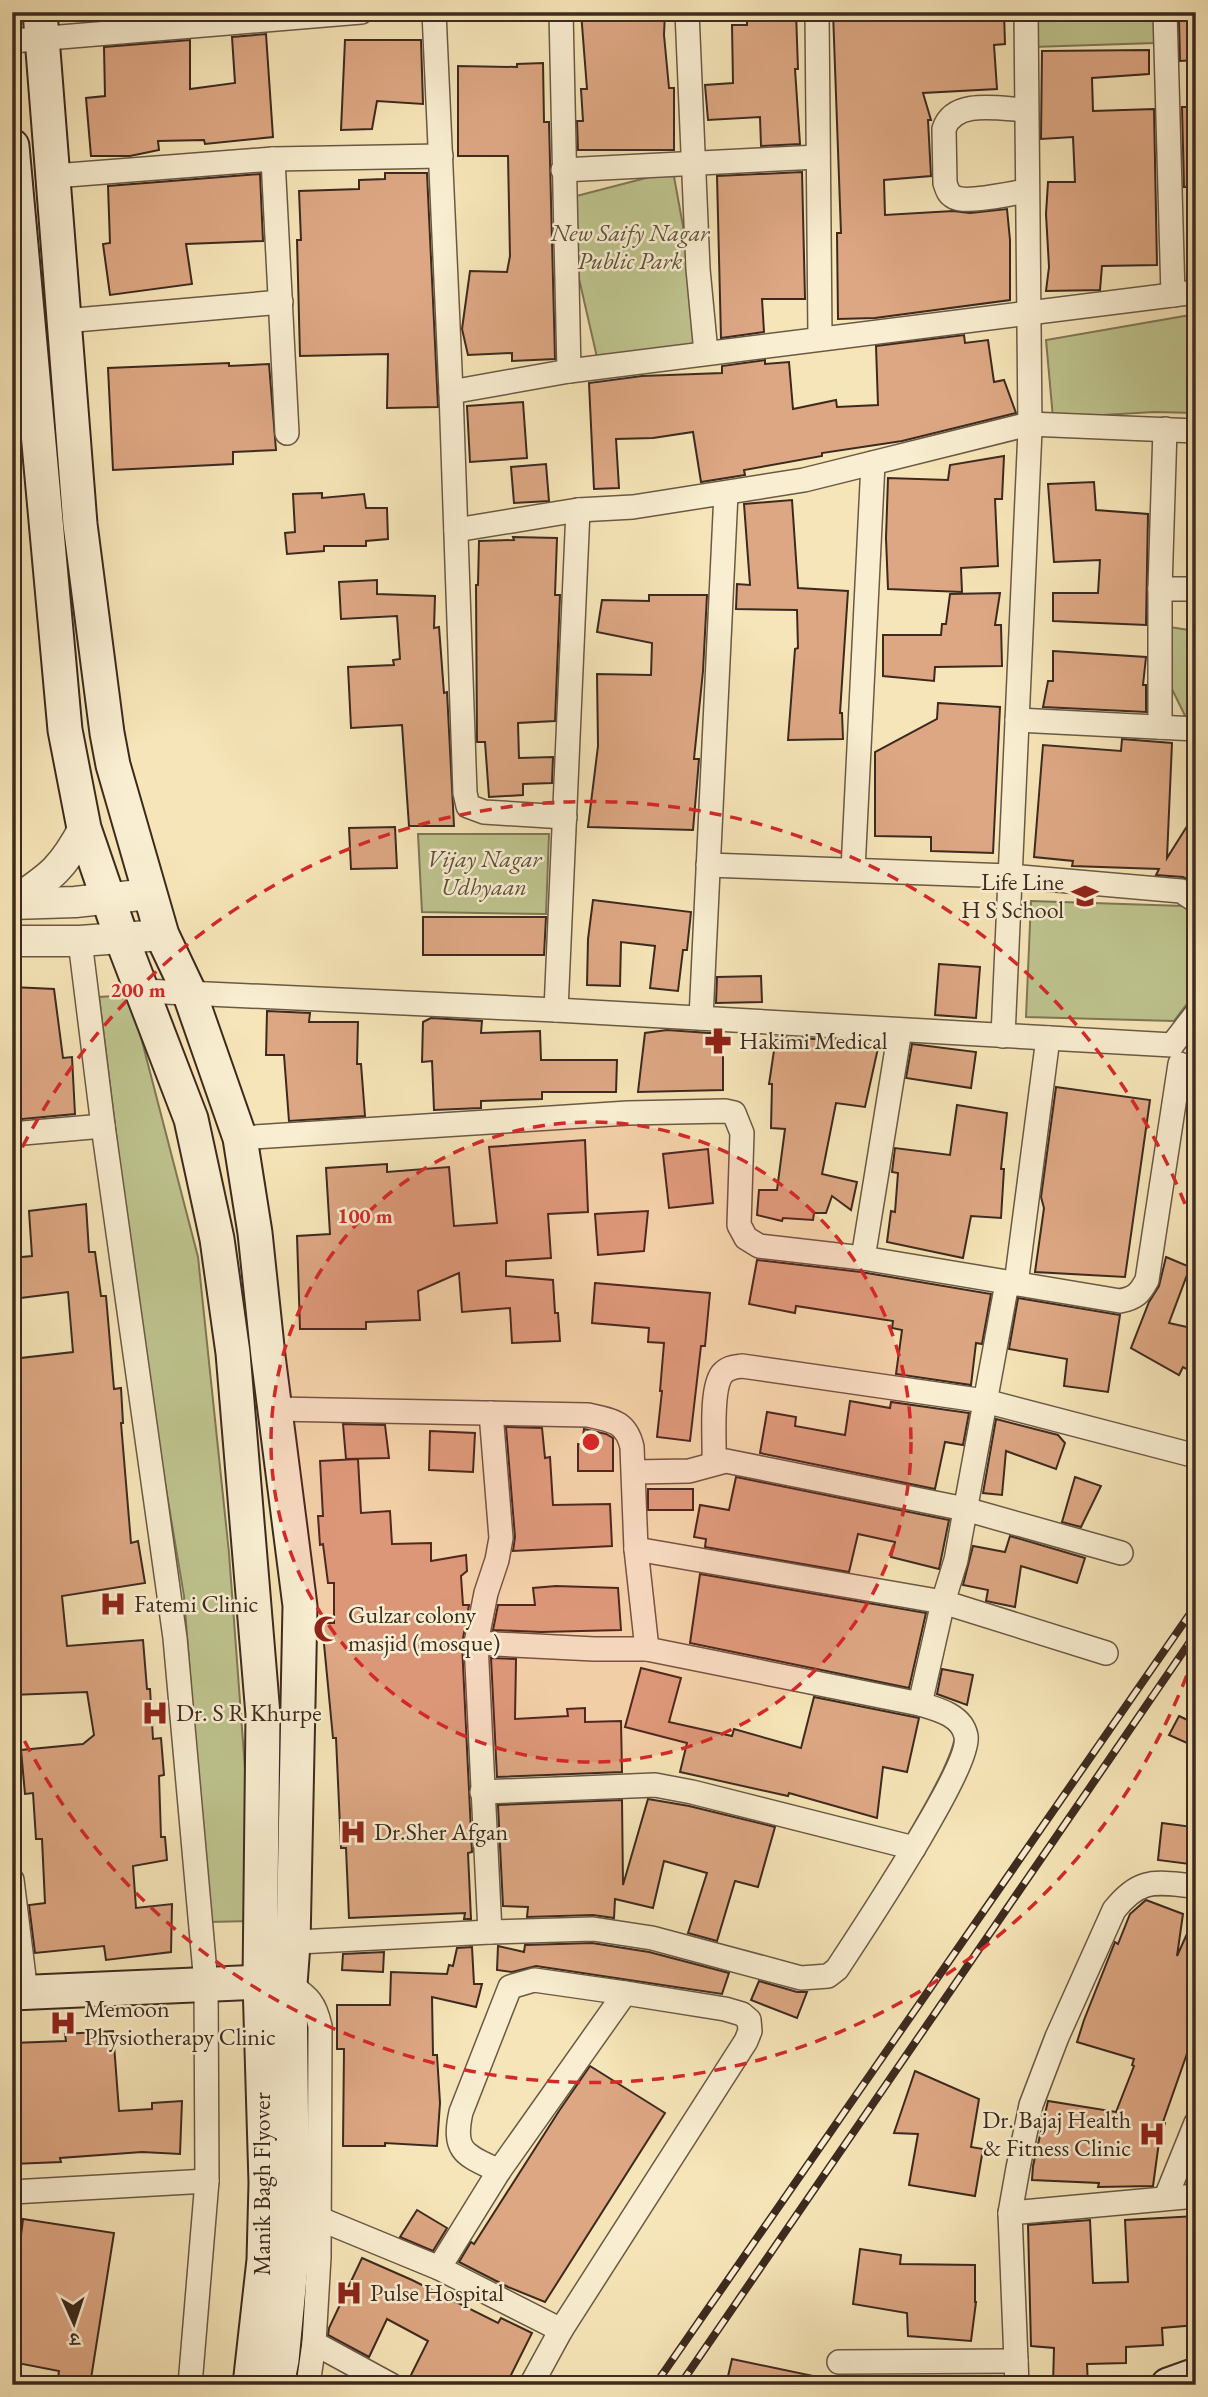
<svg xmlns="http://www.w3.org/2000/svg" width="1208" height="2397" viewBox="0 0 1208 2397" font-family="'EB Garamond','Noto Serif Devanagari',serif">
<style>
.green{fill:#bec48e;stroke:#7e7756;stroke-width:2}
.building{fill:#dda783;stroke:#3d2a1f;stroke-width:2}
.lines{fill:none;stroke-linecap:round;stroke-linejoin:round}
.minor-casing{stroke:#6b5945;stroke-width:26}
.tertiary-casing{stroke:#6b5945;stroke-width:33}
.secondary-casing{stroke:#3d2a1f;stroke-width:37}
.minor{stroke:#f9eed1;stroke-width:23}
.tertiary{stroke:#f9eed1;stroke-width:30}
.secondary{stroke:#f9eed1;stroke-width:33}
.rail-casing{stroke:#3d2a1f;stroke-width:8}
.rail{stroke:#f9eed1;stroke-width:5;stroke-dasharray:16;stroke-linecap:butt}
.ring{fill:none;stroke:#d62828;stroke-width:3.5;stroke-dasharray:12 9}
.labels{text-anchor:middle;stroke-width:5;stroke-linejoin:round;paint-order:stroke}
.park-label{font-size:24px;font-style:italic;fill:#5d503b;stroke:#f9eed1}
.poi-label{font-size:24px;fill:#3d2a1f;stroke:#f9eed1;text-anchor:start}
.street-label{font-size:24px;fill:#3d2a1f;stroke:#f9eed1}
.centre{fill:#d62828;stroke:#f9eed1;stroke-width:3.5}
.ring-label{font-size:21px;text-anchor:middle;font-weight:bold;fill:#d62828;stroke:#f9eed1;stroke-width:5;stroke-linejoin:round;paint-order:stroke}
</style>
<rect width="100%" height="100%" fill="#f6e5b8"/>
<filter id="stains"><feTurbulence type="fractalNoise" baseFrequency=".00286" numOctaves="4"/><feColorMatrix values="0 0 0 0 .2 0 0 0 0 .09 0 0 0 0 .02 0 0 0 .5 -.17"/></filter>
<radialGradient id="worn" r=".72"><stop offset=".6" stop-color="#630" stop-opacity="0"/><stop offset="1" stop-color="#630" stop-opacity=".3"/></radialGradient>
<g class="green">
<path d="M1031 12H1155V43L1033 47Z"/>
<path d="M673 171 704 342 599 366 561 200Z"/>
<path d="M1196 314V413L1154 412 1053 418 1046 340Z"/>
<path d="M1163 626 1196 631V727L1191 728 1170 685Z"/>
<path d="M418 834H549L546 914 422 912Z"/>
<path d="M1031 901 1184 906 1196 915V992L1174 1021 1026 1017Z"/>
<path d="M130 995 198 1257 229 1553 245 1769 252 1921 209 1922 184 1596 144 1358 99 997Z"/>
</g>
<g class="building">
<path d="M581 12H665L664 35 669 88H674V150H578L577 121H583L581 89H587Z"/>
<path d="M747 12H796L798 69H795L800 144 761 146 760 117 708 120 705 85 733 83 732 25H747Z"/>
<path d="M833 12H1004L1005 44 994 45 997 89 923 93 931 120H928L931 176 884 180 885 215 953 211 970 213 1007 209 1010 240V300L875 318 838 319 837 233H841Z"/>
<path d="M1196 20V60L1180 61 1179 21Z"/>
<path d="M266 34 273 137 205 144 204 140 158 141 159 150 130 156H91L86 98 105 96 104 47 190 40V89L235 83 232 37Z"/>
<path d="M345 40H421L423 104 377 101 372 129 341 130Z"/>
<path d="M1149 50V74L1092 78 1093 111 1154 109 1157 265 1102 266 1100 290 1046 291 1049 267 1046 214 1048 182H1075L1073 137 1041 139 1042 51Z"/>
<path d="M543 63 544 122H549L555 359 512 361V353L468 355 462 329 470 271 507 272 510 256 508 156H458V66L517 67V64Z"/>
<path d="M1182 107H1196V187H1184Z"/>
<path d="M802 172 805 299H762L764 332 721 338 717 176Z"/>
<path d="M385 173H427L438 407 387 408 388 354 300 356 297 240H301L299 191 359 189V180L385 179Z"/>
<path d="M260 174 263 241 186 244 192 284 110 295 103 244 110 243 108 186Z"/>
<path d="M964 335 965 343 988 340 994 382 1004 380 1016 413 902 441 822 453V456L744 470 745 475 701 482 693 432 653 438 616 439 619 488 594 489 589 383 642 376 722 373V366L765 360V364L789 362 793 409 836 400 837 407 878 405 876 346Z"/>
<path d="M229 363V366L269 364 276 450 233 452V464L113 470 108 368Z"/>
<path d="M523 402 527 458 470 462 467 406Z"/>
<path d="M1004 456 1002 499H995L998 566 961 568 962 592 888 589 886 538 888 478 948 480 950 465Z"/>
<path d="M546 464 549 501 514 503 511 467Z"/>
<path d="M1094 482 1096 510 1148 514 1146 625 1053 621V593H1098L1100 560 1054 562 1048 484Z"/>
<path d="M322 493V498L364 494 366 508H387L388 539 366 541V546H324V551L287 554 285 533 295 532 293 494Z"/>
<path d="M792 500 798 588 848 591 840 713H842L843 739 788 740 795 649 798 648 797 610 736 609 737 584 750 585 744 504Z"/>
<path d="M513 537 557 538 555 595H560L555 721 518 723 519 758 553 757 552 783 523 784V795L489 797 485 742H477L476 585H478L479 541 514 540Z"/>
<path d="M377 580V594L435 596 434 628 439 627 444 693 447 692 454 826H409L402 725 351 728 348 667 394 665 393 660 400 659 397 616 341 619 339 582Z"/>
<path d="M1000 593 995 625H1001L1002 666 935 667 934 681 883 676V635H941L942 624H946L950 594Z"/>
<path d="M649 595H707L703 671 694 759H699L693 830 588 827 598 746 597 674 651 675 652 643 597 632 602 600 649 601Z"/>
<path d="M1053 651 1146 657 1143 685H1146V712L1043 707 1048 681H1053Z"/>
<path d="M938 703 1000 707 993 853 931 851V837L875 836V752L937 719Z"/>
<path d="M1122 739 1172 743 1167 858 1196 812V884L1183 877 1156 875 1159 869 1072 866 1073 861 1034 857 1043 745 1121 751Z"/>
<path d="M395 827 397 868 351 869 349 828Z"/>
<path d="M593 900 691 912 687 950H683L678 991 650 988 655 946 621 942 620 986 587 985 588 939Z"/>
<path d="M423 917H546L544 955H423Z"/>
<path d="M939 964 980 967 976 1018 935 1015Z"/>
<path d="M761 976 762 1002 716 1003 717 977Z"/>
<path d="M12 987 54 989 63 1058 72 1057 75 1114 12 1120Z"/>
<path d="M267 1011 310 1013 309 1022H358L357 1064H361L365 1116 289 1121 284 1055H266Z"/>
<path d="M431 1018 482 1021 481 1033 540 1031 541 1060H617L616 1092H542V1099L481 1101V1108L434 1110 432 1061 422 1062 423 1022Z"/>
<path d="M667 1030 723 1034V1090L638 1092 645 1033Z"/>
<path d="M776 1037 852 1041 878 1048 865 1107 836 1103 822 1174 857 1182 851 1210 832 1196 826 1213H814L813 1220 783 1218 782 1221 757 1215 759 1190H777L785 1129 771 1128 772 1084H769Z"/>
<path d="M912 1044 976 1052 971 1088 906 1078Z"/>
<path d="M1056 1087 1150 1100 1125 1277 1035 1272 1044 1208 1041 1197Z"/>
<path d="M957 1105 1007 1113 1001 1169H1004L1001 1218 971 1216 963 1258 887 1242 891 1211 895 1212 898 1173 892 1172 895 1148 950 1155Z"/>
<path d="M585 1140 588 1212 548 1214 551 1258 506 1261V1276L553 1280 555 1313H558L560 1341 512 1343 510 1308 462 1312 459 1273 418 1291 420 1320 366 1322V1329H300L297 1236 330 1234 326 1168 387 1164V1172L449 1167 454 1226 497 1223 489 1147Z"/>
<path d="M708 1149 713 1203 669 1208 663 1154Z"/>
<path d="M86 1204 89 1252H95L101 1296H106L114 1389 121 1388 123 1423H121L131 1543 138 1541 145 1583 62 1596 67 1646 143 1640 147 1689H150L153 1739 161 1738 164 1775 159 1776 161 1837H165L167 1860 133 1866 136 1908 172 1904 171 1952 106 1960 104 1946 35 1953 29 1905 45 1903 42 1839H36L33 1793 25 1794 21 1750 83 1744 94 1735 87 1692 12 1695V1359L73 1352 68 1292 12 1299V1258L32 1256 29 1211Z"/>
<path d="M648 1211 644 1251 598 1255 595 1214Z"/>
<path d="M1166 1257 1190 1267 1169 1323 1196 1329V1374L1183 1367 1179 1375 1131 1348 1149 1302 1159 1286Z"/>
<path d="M757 1260 861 1272 991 1294 982 1344 976 1343 971 1385 896 1374 902 1330 892 1328 893 1321 796 1306 795 1313 749 1304Z"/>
<path d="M595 1283 710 1293 705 1346H701L690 1441 657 1437 662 1391H660L664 1343 648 1342 649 1328 592 1323Z"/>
<path d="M1018 1298 1120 1315 1108 1392 1064 1386 1067 1359 1009 1349Z"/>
<path d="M850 1401 890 1408 891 1402 969 1413 963 1445 945 1442 935 1489 760 1453 767 1412 796 1417 795 1426 845 1435Z"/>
<path d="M996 1419 1058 1435 1065 1443 1056 1469 1006 1451 1002 1495 983 1493Z"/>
<path d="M343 1424 385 1425 389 1458 346 1459Z"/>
<path d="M506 1427 542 1428 545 1458 550 1457 553 1505 610 1504 612 1546 513 1551 515 1537Z"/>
<path d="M584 1429 606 1434 613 1438V1471H578V1444H582Z"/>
<path d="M430 1431 475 1433 473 1472 429 1470Z"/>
<path d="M358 1459 361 1513 390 1511 392 1544 431 1543V1561L466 1555 467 1571 461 1576 463 1605H469L462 1644 472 1852 468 1853 471 1919H464L465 1913 349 1918 346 1848H341L336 1738H333L322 1623H334V1583H328L323 1544 320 1545 318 1516H323L320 1461Z"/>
<path d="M736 1477 949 1520 939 1569 891 1557 895 1542 858 1534 849 1572 705 1547 706 1539 694 1537 700 1505 729 1510Z"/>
<path d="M1075 1477 1101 1486 1081 1527 1062 1522Z"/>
<rect x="648" y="1489" width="45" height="21"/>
<path d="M1010 1536 1085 1558 1077 1583 1021 1566 1015 1607 986 1601 988 1590 963 1585 973 1546 1005 1552Z"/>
<path d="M700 1574 926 1613 909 1688 690 1643Z"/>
<path d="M556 1586 618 1588 621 1630 541 1632 493 1630 498 1605H535L533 1588Z"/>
<path d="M491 1658 516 1659 515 1719 568 1716 567 1709 585 1708V1722L621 1721 622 1772 497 1777Z"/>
<path d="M641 1668 681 1678 669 1722 732 1736 734 1729 801 1748 814 1697 919 1718 907 1772 883 1767 877 1818 789 1793 788 1796 680 1772 687 1743 625 1727Z"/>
<path d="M942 1669 973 1675 967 1705 937 1694Z"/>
<path d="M1179 1716 1196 1724V1747L1169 1735Z"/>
<path d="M648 1799 689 1806 775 1827 758 1887 735 1881 717 1941 688 1933 707 1873 664 1861 653 1908 615 1899 614 1918 593 1915 527 1917 528 1907 503 1906 498 1805 622 1800 623 1885Z"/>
<path d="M1162 1823 1193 1827 1189 1864 1158 1860Z"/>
<path d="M1146 1900 1183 1914 1177 1956 1196 1914V2028L1163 2122 1165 2123 1159 2142 1153 2186 1098 2187 1099 2183 1032 2180 1033 2166 1048 2101 1116 2112 1134 2066 1132 2065 1134 2059 1077 2042 1084 2020 1115 1942 1118 1944 1130 1914Z"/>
<path d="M592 1943 649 1952 729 1973 722 1994 536 1966 512 1972 497 1970 498 1946 524 1952 525 1945Z"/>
<path d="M472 1947 474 1984H482L476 2007 432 1997 433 2055H437L440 2103 437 2146 385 2143V2146H343L344 2049H337V2005H390L391 1972 447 1974 449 1965 453 1966 457 1948Z"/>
<path d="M384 1952 383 1972 342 1970 343 1954Z"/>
<path d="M759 1981 797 1992H807L797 2018 751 2000Z"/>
<path d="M113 2031 119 2111 152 2109V2103L182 2101 180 2154 142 2152 60 2158 61 2162 12 2164V2043L66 2041 65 2034Z"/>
<path d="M590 2066 665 2113 545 2302 508 2287 459 2262 471 2242 474 2244 559 2111Z"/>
<path d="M915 2071 979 2099 971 2147 983 2149 975 2196 909 2185 918 2134 894 2133Z"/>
<path d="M417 2210 447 2228 433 2251 400 2237Z"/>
<path d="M1196 2216V2325L1162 2328 1163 2345 1126 2347V2363L1087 2364 1088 2385H1053L1054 2348 1031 2346 1028 2225 1090 2220 1093 2283 1128 2282 1125 2220Z"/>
<path d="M23 2219 114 2233 90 2385H57L59 2371 12 2362V2311Z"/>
<path d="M860 2249 901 2255 900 2264 975 2265V2302H976L971 2341 908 2336 907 2313 853 2304Z"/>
<path d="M362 2258 412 2280 498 2323 501 2318 532 2333 506 2385H406L428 2341 387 2319 369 2357 328 2335 329 2328Z"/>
<path d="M732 2359 818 2377 817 2385H726Z"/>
<rect x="865" y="2376" width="46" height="9"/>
</g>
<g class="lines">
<g class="minor-casing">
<g id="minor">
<path d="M434 12 451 392 465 793 468 806 484 812 565 817"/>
<path d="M561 12 569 371"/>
<path d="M687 12 698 269 706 353"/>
<path d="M817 12 820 338"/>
<path d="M1165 12 1173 295"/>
<path d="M12 41 361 12"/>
<path d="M1026 110C1001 109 954 98 944 129L945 183C947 189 948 194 954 197 967 204 1012 193 1027 191"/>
<path d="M273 159 287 433"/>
<path d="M563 170 818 157"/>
<path d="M54 176 273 159 441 156"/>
<path d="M64 321 281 302"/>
<path d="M451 392 569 371 1196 292"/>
<path d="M456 530 578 510 633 507 804 480 1029 424 1196 431"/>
<path d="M1160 589H1196"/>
<path d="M1017 720 1196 729"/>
<path d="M1160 727V589L1165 429"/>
<path d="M708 865 1010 876 1181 891 1196 901"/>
<path d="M853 870 873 463"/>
<path d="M80 941 103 1126 175 1638 206 1984 207 2181 190 2385"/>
<path d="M143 991 556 1010 1172 1045"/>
<path d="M556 1010 578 510"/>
<path d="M701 1018 726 493"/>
<path d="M1003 1036 1030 430 1026 12"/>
<path d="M1172 1045 1196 1014"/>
<path d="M12 1134 103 1126"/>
<path d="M240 1138 628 1113 725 1111 734 1113 742 1133 739 1225 746 1238 759 1246 863 1258 1120 1301C1136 1298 1140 1293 1147 1280L1180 1064"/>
<path d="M863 1258 900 1030"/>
<path d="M1016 1284 1048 1038"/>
<path d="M275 1409 588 1415C611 1420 626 1421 632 1447L636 1549 647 1649"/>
<path d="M714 1462C715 1441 710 1390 722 1374 728 1367 735 1367 742 1366L985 1401 1196 1456"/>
<path d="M634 1472 689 1471 726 1461 965 1509 1121 1553"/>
<path d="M636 1549 943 1602 1106 1653"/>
<path d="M920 1704 943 1602 956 1560 1007 1283"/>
<path d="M482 1792 655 1785 692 1792 914 1848"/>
<path d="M12 1880 26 1993"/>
<path d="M490 1932 476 1643 486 1593 497 1560 501 1538 491 1413"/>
<path d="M279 1943 490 1932 593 1929 652 1938 801 1978 828 1976 837 1969C859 1935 972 1766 966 1736 962 1715 937 1709 920 1704L647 1649H594L476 1643"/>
<path d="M290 1984C309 1998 315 2003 320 2026L319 2257 314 2343 308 2385"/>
<path d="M499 2171C466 2155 452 2153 461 2112L510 1987 534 1980 625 1993 725 2009 742 2014 749 2020 750 2031 746 2041 561 2330 531 2385"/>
<path d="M12 2192 207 2181"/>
<path d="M1166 2197 1196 2123"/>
<path d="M1010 2213 1196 2196"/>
<path d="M320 2219 439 2268 561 2330"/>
<path d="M439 2268 499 2171 625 1993"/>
<path d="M314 2343 391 2385"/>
<path d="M839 2362 1016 2361"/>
<path d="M1017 2385 1010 2213 1018 2168 1031 2105 1057 2037 1114 1910C1141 1876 1156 1883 1196 1886"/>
</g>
</g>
<g class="tertiary-casing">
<g id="tertiary">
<path d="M12 903C50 877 62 870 84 828"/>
<path d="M12 904 75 902 150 894"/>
<path d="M12 941H80L162 935"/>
</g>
</g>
<g class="secondary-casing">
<g id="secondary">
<path d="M40 12 80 524 107 733 113 765 162 935 189 992 240 1138 255 1233 268 1356 300 1606 293 1944 290 1984 293 2246 282 2360 277 2385"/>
<path d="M12 146 65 730 84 828 122 939 191 1119 217 1239 233 1353 263 1715 260 1982 266 2183 264 2260 250 2385"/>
<path d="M12 1993 260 1982 282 1983"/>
<path d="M1168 2385 1196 2375"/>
</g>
</g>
<use href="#minor" class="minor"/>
<use href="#tertiary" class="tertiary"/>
<use href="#secondary" class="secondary"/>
<g class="rail-casing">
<g id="rail">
<path d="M655 2385 1196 1605"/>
<path d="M680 2385 1196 1633"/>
</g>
</g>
<use href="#rail" class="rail"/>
</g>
<circle cx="591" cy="1442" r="320" fill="#d62828" fill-opacity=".12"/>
<g class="ring">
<circle cx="591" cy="1442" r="320"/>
<path d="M1194 1656A640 640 0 0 1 13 1718M13 1166A640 640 0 0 1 1194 1228"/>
</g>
<defs>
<g id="school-bare" transform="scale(2.1)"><path d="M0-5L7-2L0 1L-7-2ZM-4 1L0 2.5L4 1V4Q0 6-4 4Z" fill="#8f2418" stroke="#f9eed1" stroke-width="2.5" paint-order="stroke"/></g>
<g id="pharmacy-bare" transform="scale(2.1)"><path d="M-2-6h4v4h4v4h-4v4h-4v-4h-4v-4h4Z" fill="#8f2418" stroke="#f9eed1" stroke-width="2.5" paint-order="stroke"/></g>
<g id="hospital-bare" transform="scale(2.1)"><path d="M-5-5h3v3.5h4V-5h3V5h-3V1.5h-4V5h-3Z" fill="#8f2418" stroke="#f9eed1" stroke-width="2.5" paint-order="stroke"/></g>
<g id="mosque-bare" transform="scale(2.1)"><path d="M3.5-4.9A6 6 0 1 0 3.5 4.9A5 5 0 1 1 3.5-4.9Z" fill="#8f2418" stroke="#f9eed1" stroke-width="2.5" paint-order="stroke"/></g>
</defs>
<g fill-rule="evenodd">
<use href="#school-bare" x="1085" y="896"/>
<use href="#pharmacy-bare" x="718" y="1041"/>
<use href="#hospital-bare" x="113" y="1604"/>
<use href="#mosque-bare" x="327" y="1629"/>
<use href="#hospital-bare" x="155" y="1713"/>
<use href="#hospital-bare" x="353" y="1832"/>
<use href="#hospital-bare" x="63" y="2023"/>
<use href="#hospital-bare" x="1152" y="2134"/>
<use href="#hospital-bare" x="349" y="2293"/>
</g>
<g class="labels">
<g class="park-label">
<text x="630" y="241">New Saify Nagar<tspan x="630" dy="28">Public Park</tspan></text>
<text x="484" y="867">Vijay Nagar<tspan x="484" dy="28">Udhyaan</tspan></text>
</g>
<g class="poi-label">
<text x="1064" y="890" text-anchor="end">Life Line<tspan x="1064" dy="28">H S School</tspan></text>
<text x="739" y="1049">Hakimi Medical</text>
<text x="134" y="1612">Fatemi Clinic</text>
<text x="348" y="1623">Gulzar colony<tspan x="348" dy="28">masjid (mosque)</tspan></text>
<text x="176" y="1721">Dr. S R Khurpe</text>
<text x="374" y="1840">Dr.Sher Afgan</text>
<text x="84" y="2017">Memoon<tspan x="84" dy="28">Physiotherapy Clinic</tspan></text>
<text x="1131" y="2128" text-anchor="end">Dr. Bajaj Health<tspan x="1131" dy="28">&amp; Fitness Clinic</tspan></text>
<text x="370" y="2301">Pulse Hospital</text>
</g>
<g class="street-label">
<text transform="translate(262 2184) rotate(-90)" y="8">Manik Bagh Flyover</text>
</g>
</g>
<circle cx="591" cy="1442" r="10" class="centre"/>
<g class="ring-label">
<text x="138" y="997">200 m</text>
<text x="365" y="1223">100 m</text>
</g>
<rect width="1208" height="2397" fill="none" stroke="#f6e5b8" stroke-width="42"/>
<rect x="14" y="14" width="1180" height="2369" fill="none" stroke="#3d2a1f" stroke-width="3.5"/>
<rect x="21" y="21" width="1166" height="2355" fill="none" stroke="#3d2a1f" stroke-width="2"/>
<g transform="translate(74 2323) rotate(177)" stroke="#f9eed1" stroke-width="5" paint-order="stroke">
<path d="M0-5L12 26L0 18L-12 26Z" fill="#3d2a1f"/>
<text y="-10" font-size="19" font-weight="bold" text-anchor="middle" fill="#3d2a1f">उ</text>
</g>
<rect width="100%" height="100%" filter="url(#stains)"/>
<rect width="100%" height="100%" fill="url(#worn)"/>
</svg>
